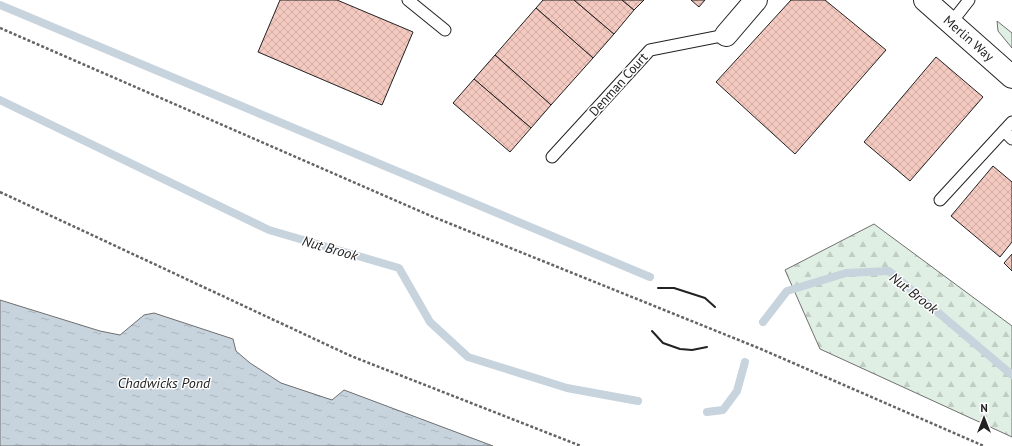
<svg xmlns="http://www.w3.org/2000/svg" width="1012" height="446" viewBox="0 0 1012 446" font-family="'PT Sans',sans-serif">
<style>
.grass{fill:#e0efe3;stroke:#6f6f6f}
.forest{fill:url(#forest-firs);stroke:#6f6f6f}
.water{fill:url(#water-ripples);stroke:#6f6f6f}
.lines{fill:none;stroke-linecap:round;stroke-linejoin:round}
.stream{stroke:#c7d3dd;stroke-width:8}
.building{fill:url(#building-cross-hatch);stroke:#222}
.lane-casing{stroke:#222;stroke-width:13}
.street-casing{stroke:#222;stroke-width:24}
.secondary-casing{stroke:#222;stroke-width:24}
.path{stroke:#646464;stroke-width:2.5;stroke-dasharray:3 2;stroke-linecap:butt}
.lane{stroke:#fff;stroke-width:11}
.street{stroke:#fff;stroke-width:22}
.secondary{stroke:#fff;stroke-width:22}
.wall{stroke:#222;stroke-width:2}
.labels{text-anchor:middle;stroke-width:3;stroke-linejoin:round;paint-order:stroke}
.street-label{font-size:13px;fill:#222;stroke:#fff}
.water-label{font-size:14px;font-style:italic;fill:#222;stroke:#fff}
</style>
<defs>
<pattern id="forest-firs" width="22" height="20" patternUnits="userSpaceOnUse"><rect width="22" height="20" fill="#e0efe3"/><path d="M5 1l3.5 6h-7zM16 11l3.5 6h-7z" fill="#c0cdc2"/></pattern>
<pattern id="water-ripples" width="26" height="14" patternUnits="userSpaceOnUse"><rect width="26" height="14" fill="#c7d3dd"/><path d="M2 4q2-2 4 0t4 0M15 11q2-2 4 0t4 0" fill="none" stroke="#abb5bd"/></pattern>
<pattern id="building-cross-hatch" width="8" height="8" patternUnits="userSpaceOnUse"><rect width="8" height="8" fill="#f3c9c0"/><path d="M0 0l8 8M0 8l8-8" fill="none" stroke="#d0aca5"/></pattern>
</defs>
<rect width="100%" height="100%" fill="#fff"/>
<path class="grass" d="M997 21 1012 33V48L998 31Z"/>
<path class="forest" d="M874 224 1012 326V437L820 349 785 270Z"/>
<path class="water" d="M0 300 100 331 120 335 144 315 154 313 233 339 236 351 250 363 281 383 332 400 344 390 493 446H0Z"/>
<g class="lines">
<g class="stream">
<path d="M0 5 650 277"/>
<path d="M0 100 269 230 399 268 430 322 468 357 567 388 638 401"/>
<path d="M763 322 787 291 846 273 889 271 1012 375"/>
<path d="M707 412 723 410 737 391 745 362"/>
</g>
</g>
<g class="building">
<path d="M280 0H337L413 32 382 105 258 52Z"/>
<path d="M543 0H574L614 34 593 58 536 8Z"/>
<path d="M574 0H622L634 10 614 34Z"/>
<path d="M622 0H644L634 10Z"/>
<path d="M691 0H705L699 7Z"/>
<path d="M791 0H825L886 50 795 154 716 82Z"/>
<path d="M536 8 593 58 551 105 495 55Z"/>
<path d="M495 55 551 105 531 128 474 79Z"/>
<path d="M936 57 983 97 910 181 864 142Z"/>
<path d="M474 79 531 128 510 152 453 103Z"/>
<path d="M993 166 1012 182V242L1000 257 951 216Z"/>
<path d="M1012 254V271L1004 263Z"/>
</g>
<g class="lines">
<g class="lane-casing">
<g id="lane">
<path d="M408 0 445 30"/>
<path d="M951 23 969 0"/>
<path d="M1004 131 1012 139"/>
<path d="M552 157 650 50 726 35"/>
<path d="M940 200 1012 122"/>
</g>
</g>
<g class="street-casing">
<path id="street" d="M726 35 756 0"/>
</g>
<g class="secondary-casing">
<path id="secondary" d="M925 0 1012 77"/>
</g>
<g class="path">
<path d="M0 28 431 216 761 349 984 446"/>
<path d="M0 192 351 356 581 446"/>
</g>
<use href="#lane" class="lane"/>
<use href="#street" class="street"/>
<use href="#secondary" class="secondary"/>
<g class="wall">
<path d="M658 288H674L705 298 715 307"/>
<path d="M652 331 663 343 680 349 692 350 707 347"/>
</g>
</g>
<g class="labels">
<g class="street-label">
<text transform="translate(969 38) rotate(41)" y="5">Merlin Way</text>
<text transform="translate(618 84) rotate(-48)" y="5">Denman Court</text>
</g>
<g class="water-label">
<text transform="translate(330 248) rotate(16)" y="5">Nut Brook</text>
<text transform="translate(914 293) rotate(38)" y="5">Nut Brook</text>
<text x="164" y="388">Chadwicks Pond</text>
</g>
</g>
<g transform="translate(984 418)" stroke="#ffffff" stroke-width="3" paint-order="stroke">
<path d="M0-3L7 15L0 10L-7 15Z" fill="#222222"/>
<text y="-6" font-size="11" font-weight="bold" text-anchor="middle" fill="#222222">N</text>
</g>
</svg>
